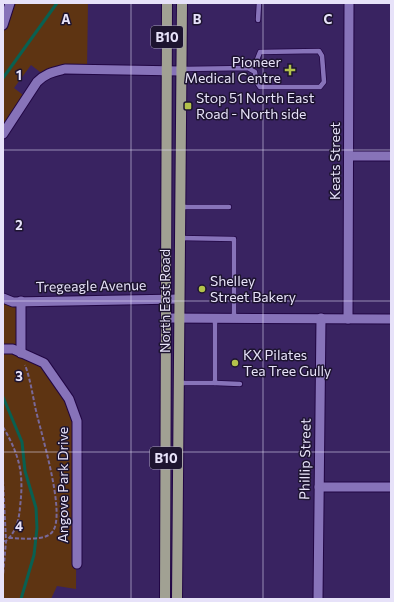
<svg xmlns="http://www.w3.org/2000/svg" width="394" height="602" viewBox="0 0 394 602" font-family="Commissioner,sans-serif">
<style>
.green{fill:#5e3412}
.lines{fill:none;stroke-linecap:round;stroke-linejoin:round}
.stream{stroke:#096051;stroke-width:3}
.lane-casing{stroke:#210644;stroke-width:6}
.street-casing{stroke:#210644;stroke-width:11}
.primary-casing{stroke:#210644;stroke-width:12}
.path{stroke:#796999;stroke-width:2;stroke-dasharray:4 2;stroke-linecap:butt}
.lane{stroke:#8773b9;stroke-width:4.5}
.street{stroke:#8773b9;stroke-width:9}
.primary{stroke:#a1a193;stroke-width:10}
.grid{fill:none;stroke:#e7e2f9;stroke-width:1;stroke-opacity:0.55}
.poi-dot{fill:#b3c24b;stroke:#1d1430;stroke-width:1.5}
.labels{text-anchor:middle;stroke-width:3;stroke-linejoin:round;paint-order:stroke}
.shield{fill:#1d1430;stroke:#aaa4bd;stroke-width:1}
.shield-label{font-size:13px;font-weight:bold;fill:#e7e2f9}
.poi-label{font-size:14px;fill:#e7e2f9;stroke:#1d1430;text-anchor:start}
.street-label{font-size:14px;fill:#e7e2f9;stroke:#1d1430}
.grid-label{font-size:13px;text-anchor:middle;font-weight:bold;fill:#e7e2f9;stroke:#1d1430;stroke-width:3;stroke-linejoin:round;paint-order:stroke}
</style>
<rect width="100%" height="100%" fill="#392361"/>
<g class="green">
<path d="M10 3H88L87 69 44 75 31 65 14 88 27 98 3 134V25Z"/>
<path d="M3 297 21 301V353L44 363 77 421 76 589 57 586 51 599H3Z"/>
</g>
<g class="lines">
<g class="stream">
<path d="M3 78 57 3"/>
<path d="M3 397 22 442 25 471 36 508 37 528 34 555 21 599"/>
</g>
<g class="lane-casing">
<g id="lane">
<path d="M258 20 259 3"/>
<path d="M181 69 248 68 255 65 260 52 319 51 322 56 324 82 320 87H260L256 81 255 72 248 68"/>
<path d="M180 207H229"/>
<path d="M180 238 234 239V318"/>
<path d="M179 383H215V318"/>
<path d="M215 383 240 384"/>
</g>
</g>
<g class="street-casing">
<g id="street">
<path d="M3 25 10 3"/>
<path d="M3 134 37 82C46 73 53 72 65 69L181 71"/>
<path d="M349 156H391"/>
<path d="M3 298 13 302 179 299"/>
<path d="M21 301V353"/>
<path d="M166 318 391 319"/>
<path d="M348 319 349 3"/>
<path d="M3 349H13L44 363 69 399 77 421V564"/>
<path d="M319 487H391"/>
<path d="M318 599 321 318"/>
</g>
</g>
<g class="primary-casing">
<g id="primary">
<path d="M165 599 167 3"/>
<path d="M177 599 182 3"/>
</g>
</g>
<g class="path">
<path d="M3 427C20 456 24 474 20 507 19 520 16 532 6 541L3 576"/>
<path d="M3 480 6 541H3"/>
<path d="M9 538C21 538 46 542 53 531 66 511 40 431 35 406 32 392 30 378 25 365"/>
</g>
<use href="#lane" class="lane"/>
<use href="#street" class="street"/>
<use href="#primary" class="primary"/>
</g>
<path class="grid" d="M131 3V599M263 3V599M3 150H391M3 301H391M3 452H391"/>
<g class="poi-dot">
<path d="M288 64h4v4h4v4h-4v4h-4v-4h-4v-4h4z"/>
<rect x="184" y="102" width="8" height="8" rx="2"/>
<circle cx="202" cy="289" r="4"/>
<circle cx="235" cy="363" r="4"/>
</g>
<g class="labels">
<g class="shield">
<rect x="151" y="26" width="32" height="22" rx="3"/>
<rect x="150" y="447" width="32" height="22" rx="3"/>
</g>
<g class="shield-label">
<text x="167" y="42">B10</text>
<text x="166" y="463">B10</text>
</g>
<g class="poi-label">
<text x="281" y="67" text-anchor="end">Pioneer<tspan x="281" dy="16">Medical Centre</tspan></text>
<text x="196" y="103">Stop 51 North East<tspan x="196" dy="16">Road - North side</tspan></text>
<text x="210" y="286">Shelley<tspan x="210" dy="16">Street Bakery</tspan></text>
<text x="243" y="360">KX Pilates<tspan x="243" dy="16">Tea Tree Gully</tspan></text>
</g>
<g class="street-label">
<text transform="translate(335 161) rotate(-90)" y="5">Keats Street</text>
<text transform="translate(91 286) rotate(-1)" y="5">Tregeagle Avenue</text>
<text transform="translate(165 301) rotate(-90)" y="5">North East Road</text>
<text transform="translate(305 459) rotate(-89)" y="5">Phillip Street</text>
<text transform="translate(63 485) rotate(-90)" y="5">Angove Park Drive</text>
</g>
</g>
<g class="grid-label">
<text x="66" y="24">A</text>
<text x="197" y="24">B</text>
<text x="328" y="24">C</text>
<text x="19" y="80">1</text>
<text x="19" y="230">2</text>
<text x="19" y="381">3</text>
<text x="19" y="531">4</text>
</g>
<rect width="394" height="602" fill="none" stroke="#e7e2f9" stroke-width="8"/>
</svg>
